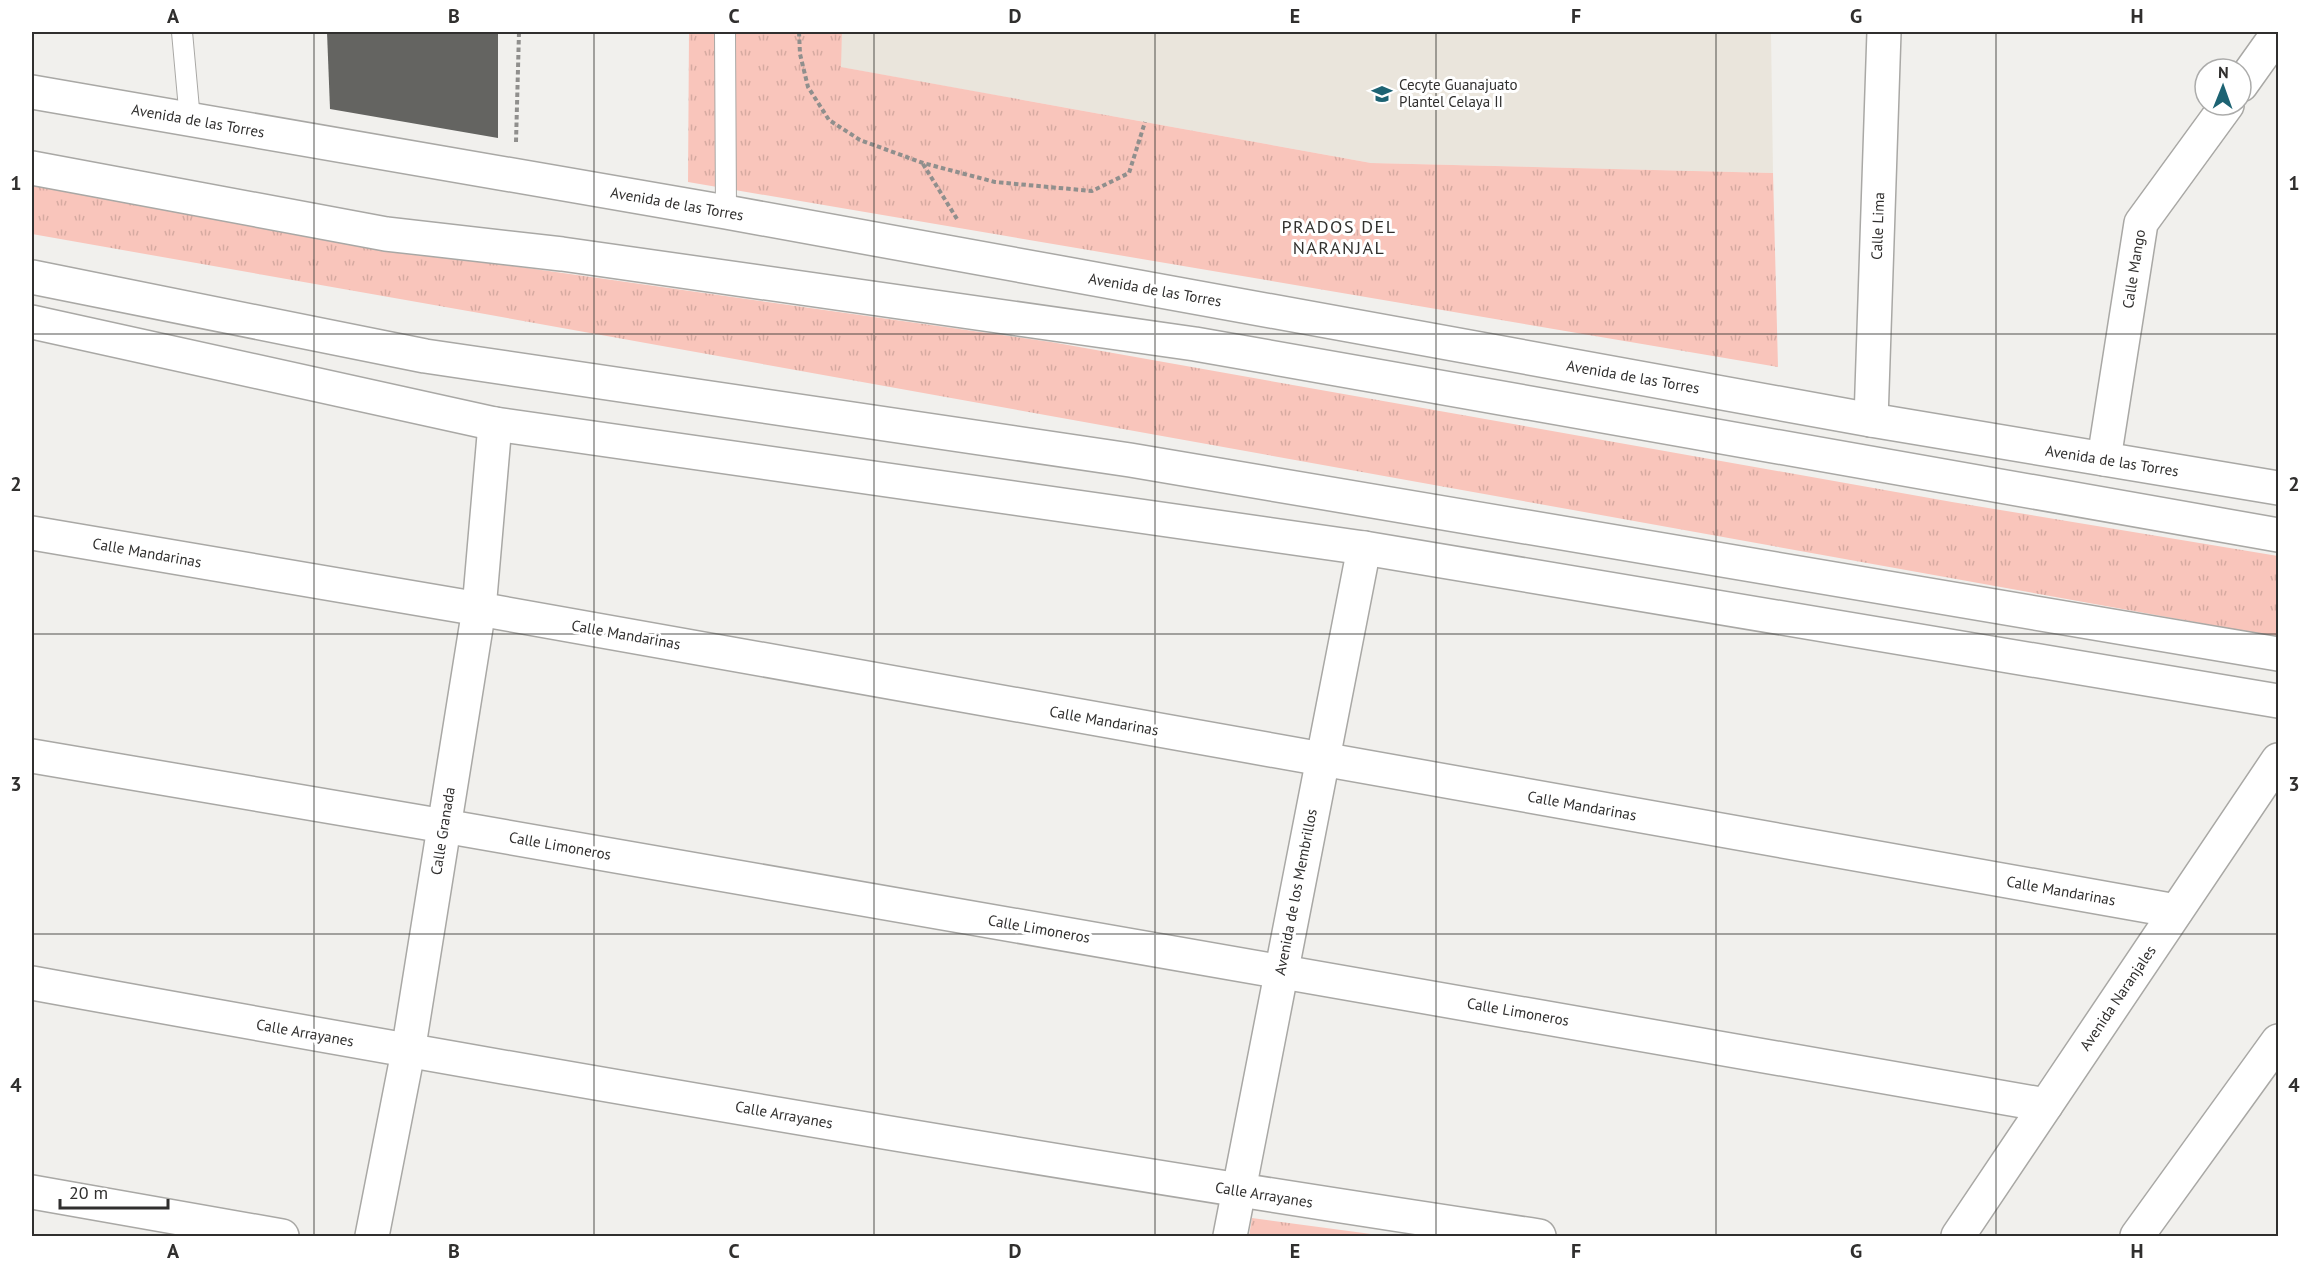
<svg xmlns="http://www.w3.org/2000/svg" width="2310" height="1268" viewBox="0 0 2310 1268" font-family="'PT Sans',sans-serif">
<style>
.built{fill:#eae5dc}
.grass{fill:url(#grass-tufts)}
.building{fill:#646461}
.lines{fill:none;stroke-linecap:round;stroke-linejoin:round}
.service-casing{stroke:#a9a8a5;stroke-width:22}
.minor-casing{stroke:#a9a8a5;stroke-width:36}
.tertiary-casing{stroke:#a9a8a5;stroke-width:36}
.primary-casing{stroke:#a9a8a5;stroke-width:36}
.path{stroke:#908f8d;stroke-width:4;stroke-dasharray:4.5 3;stroke-linecap:butt}
.service{stroke:#fff;stroke-width:20}
.minor{stroke:#fff;stroke-width:33}
.tertiary{stroke:#fff;stroke-width:33}
.primary{stroke:#fff;stroke-width:33}
.grid{fill:none;stroke:#302f2e;stroke-width:1.5;stroke-opacity:0.55}
.labels{text-anchor:middle;stroke-width:6;stroke-linejoin:round;paint-order:stroke}
.poi-label{font-size:15px;fill:#302f2e;stroke:#fff;text-anchor:start}
.street-label{font-size:15px;fill:#302f2e;stroke:#fff}
.quarter-label{font-size:18px;letter-spacing:1.5px;fill:#32312e;stroke:#fff}
.neatline{fill:none;stroke:#302f2e;stroke-width:2}
.grid-label{font-size:20px;text-anchor:middle;font-weight:bold;fill:#302f2e}
</style>
<defs>
<pattern id="grass-tufts" width="24" height="20" patternUnits="userSpaceOnUse" patternTransform="scale(1.5)"><rect width="24" height="20" fill="#f9c5bb"/><path d="M3 7l-1-3M5 7V3M7 7l1-3M15 17l-1-3M17 17v-4M19 17l1-3" fill="none" stroke="#d6aaa1"/></pattern>
</defs>
<rect width="100%" height="100%" fill="#f1f0ed"/>
<path class="built" d="M842 32H1771L1773 173 1371 163 840 67Z"/>
<g class="grass">
<path d="M689 32H842L841 67 1371 163 1773 173 1778 367 688 182Z"/>
<path d="M32 174 492 263 1051 342 1952 502 2278 556V637L485 314 32 234Z"/>
<path d="M1252 1218 1386 1236H1249Z"/>
</g>
<path class="building" d="M327 32H498V138L330 109Z"/>
<g class="lines">
<g class="service-casing">
<g id="service">
<path d="M182 32 190 120"/>
<path d="M725 32 726 212"/>
</g>
</g>
<g class="minor-casing">
<g id="minor">
<path d="M2241 85 2278 33"/>
<path d="M1871 420 1884 32"/>
<path d="M2104 459 2141 223 2227 105"/>
<path d="M32 533 479 609 2176 911"/>
<path d="M32 756 444 826 2046 1105"/>
<path d="M32 983C533 1074 1035 1161 1539 1236"/>
<path d="M32 1192 282 1236"/>
<path d="M372 1236 408 1052 479 609 495 424"/>
<path d="M1230 1236 1364 548"/>
<path d="M1958 1236 2278 760"/>
<path d="M2137 1236 2278 1041"/>
</g>
</g>
<g class="tertiary-casing">
<g id="tertiary">
<path d="M32 92 726 212 1871 420 2278 488"/>
<path d="M32 322 495 424 1364 548 2278 701"/>
</g>
</g>
<g class="primary-casing">
<g id="primary">
<path d="M32 168 386 234 562 254 1195 344 2278 535"/>
<path d="M32 277 425 356 1130 460 2278 654"/>
</g>
</g>
<g class="path">
<path d="M799 32 800 54 808 87 829 120 860 140 923 163 995 182 1092 191 1129 173 1145 122"/>
<path d="M516 142 519 32"/>
<path d="M923 164 957 219"/>
</g>
<use href="#service" class="service"/>
<use href="#minor" class="minor"/>
<use href="#tertiary" class="tertiary"/>
<use href="#primary" class="primary"/>
</g>
<path class="grid" d="M314 32V1236M594 32V1236M874 32V1236M1155 32V1236M1436 32V1236M1716 32V1236M1996 32V1236M32 334H2278M32 634H2278M32 934H2278"/>
<defs>
<g id="university-bare" transform="scale(1.62)"><path d="M0-5L7-2L0 1L-7-2ZM-4 1L0 2.5L4 1V4Q0 6-4 4Z" fill="#1d6373" stroke="#fff" stroke-width="2.5" paint-order="stroke"/></g>
</defs>
<g fill-rule="evenodd">
<use href="#university-bare" x="1382" y="94"/>
</g>
<g class="labels">
<g class="poi-label">
<text x="1399" y="90">Cecyte Guanajuato<tspan x="1399" dy="17">Plantel Celaya II</tspan></text>
</g>
<g class="street-label">
<text transform="translate(198 121) rotate(10)" y="5">Avenida de las Torres</text>
<text transform="translate(677 204) rotate(10)" y="5">Avenida de las Torres</text>
<text transform="translate(1878 226) rotate(-88)" y="5">Calle Lima</text>
<text transform="translate(2134 269) rotate(-81)" y="5">Calle Mango</text>
<text transform="translate(1155 290) rotate(10)" y="5">Avenida de las Torres</text>
<text transform="translate(1633 377) rotate(10)" y="5">Avenida de las Torres</text>
<text transform="translate(2112 461) rotate(9)" y="5">Avenida de las Torres</text>
<text transform="translate(147 553) rotate(10)" y="5">Calle Mandarinas</text>
<text transform="translate(626 635) rotate(10)" y="5">Calle Mandarinas</text>
<text transform="translate(1104 721) rotate(10)" y="5">Calle Mandarinas</text>
<text transform="translate(1582 806) rotate(10)" y="5">Calle Mandarinas</text>
<text transform="translate(443 831) rotate(-81)" y="5">Calle Granada</text>
<text transform="translate(560 846) rotate(10)" y="5">Calle Limoneros</text>
<text transform="translate(2061 891) rotate(10)" y="5">Calle Mandarinas</text>
<text transform="translate(1296 892) rotate(-79)" y="5">Avenida de los Membrillos</text>
<text transform="translate(1039 929) rotate(10)" y="5">Calle Limoneros</text>
<text transform="translate(2118 998) rotate(-56)" y="5">Avenida Naranjales</text>
<text transform="translate(1518 1012) rotate(10)" y="5">Calle Limoneros</text>
<text transform="translate(305 1033) rotate(10)" y="5">Calle Arrayanes</text>
<text transform="translate(784 1115) rotate(10)" y="5">Calle Arrayanes</text>
<text transform="translate(1264 1195) rotate(9)" y="5">Calle Arrayanes</text>
</g>
<g class="quarter-label">
<text x="1339" y="233">PRADOS DEL<tspan x="1339" dy="21">NARANJAL</tspan></text>
</g>
</g>
<rect width="2310" height="1268" fill="none" stroke="#ffffff" stroke-width="66"/>
<g transform="translate(2223 87) rotate(1)"><circle r="28" fill="#ffffff" stroke="#acacab" stroke-width="1.5"/>
<path d="M0-4.5L10 22L0 15L-10 22Z" fill="#1d6373"/>
<text y="-9" font-size="16" font-weight="bold" text-anchor="middle" fill="#302f2e">N</text>
</g>
<path d="M60 1199v9h108v-9" fill="none" stroke="#302f2e" stroke-width="3"/>
<text x="69" y="1199" font-size="18" fill="#302f2e" stroke="#ffffff" stroke-width="4.5" paint-order="stroke">20 m</text>
<rect x="33" y="33" width="2244" height="1202" class="neatline"/>
<g class="grid-label">
<text x="173" y="23">A</text>
<text x="454" y="23">B</text>
<text x="734" y="23">C</text>
<text x="1015" y="23">D</text>
<text x="1295" y="23">E</text>
<text x="1576" y="23">F</text>
<text x="1856" y="23">G</text>
<text x="2137" y="23">H</text>
<text x="16" y="190">1</text>
<text x="2294" y="190">1</text>
<text x="16" y="491">2</text>
<text x="2294" y="491">2</text>
<text x="16" y="791">3</text>
<text x="2294" y="791">3</text>
<text x="16" y="1092">4</text>
<text x="2294" y="1092">4</text>
<text x="173" y="1258">A</text>
<text x="454" y="1258">B</text>
<text x="734" y="1258">C</text>
<text x="1015" y="1258">D</text>
<text x="1295" y="1258">E</text>
<text x="1576" y="1258">F</text>
<text x="1856" y="1258">G</text>
<text x="2137" y="1258">H</text>
</g>
</svg>
